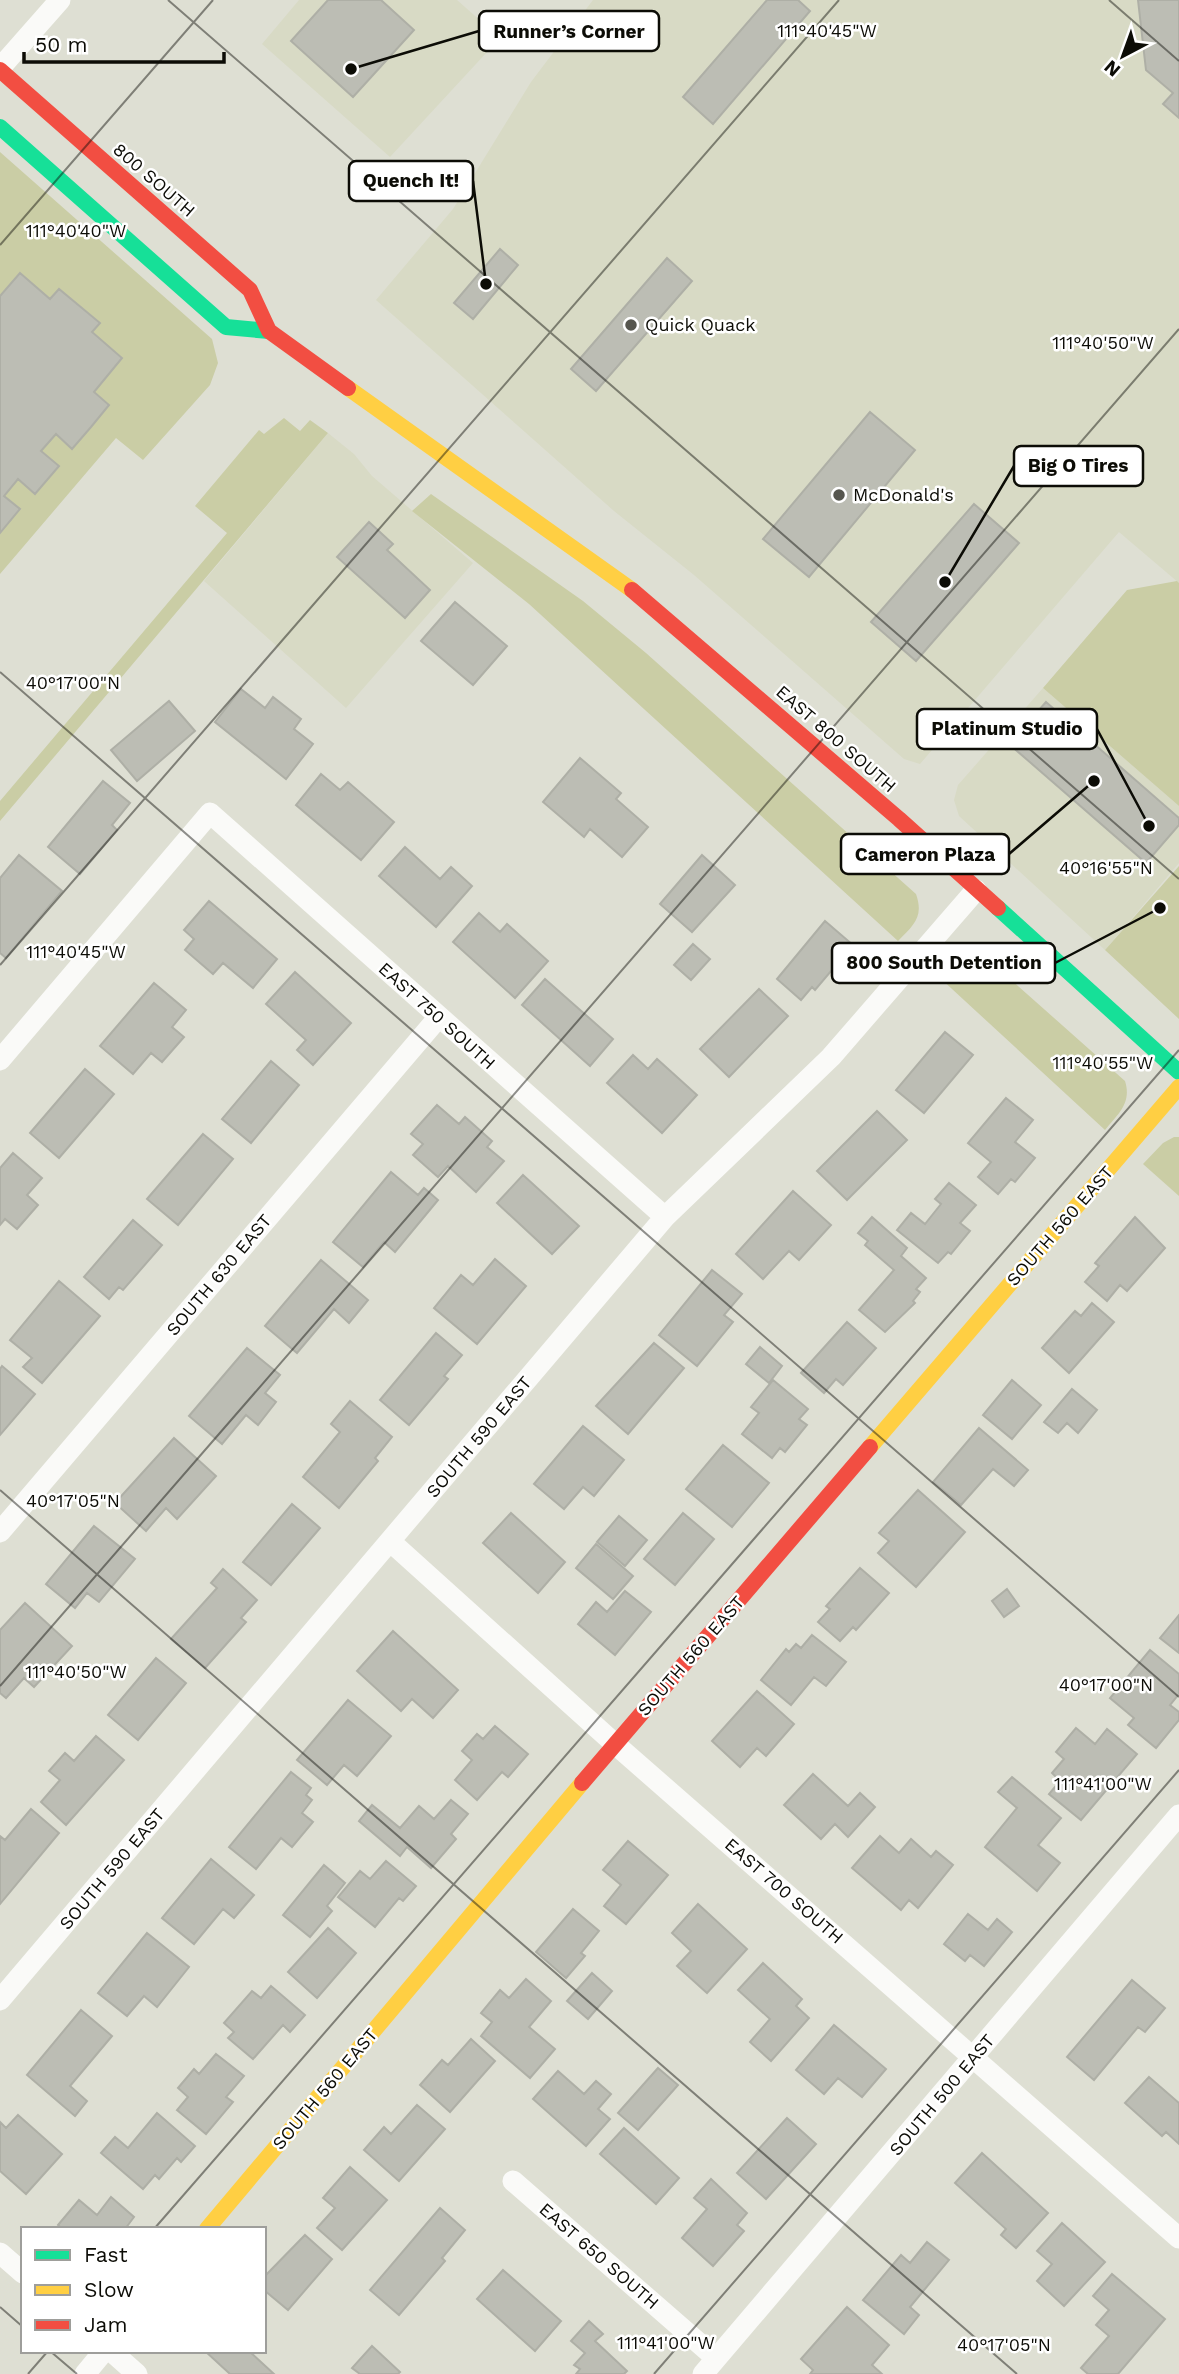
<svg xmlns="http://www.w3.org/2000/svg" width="1179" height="2374" viewBox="0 0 1179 2374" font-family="'Work Sans',sans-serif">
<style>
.built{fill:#d8dac5}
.green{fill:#cacda5}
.building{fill:#bcbdb4;stroke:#aeafa6;stroke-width:2}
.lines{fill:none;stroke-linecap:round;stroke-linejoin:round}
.street{stroke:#fafaf8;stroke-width:21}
.fast{stroke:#16e098;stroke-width:16}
.slow{stroke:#ffcf43;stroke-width:16}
.jam{stroke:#f24e42;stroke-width:16}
.ticks{fill:none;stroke:#0c0c06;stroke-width:2;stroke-opacity:0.45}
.poi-dot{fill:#56564e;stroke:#fff;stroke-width:2.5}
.labels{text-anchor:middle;stroke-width:5;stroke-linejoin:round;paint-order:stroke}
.street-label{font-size:18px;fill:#0c0c06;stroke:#fff}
.poi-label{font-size:18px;fill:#0c0c06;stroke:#fff;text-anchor:start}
.ticks-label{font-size:18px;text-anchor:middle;fill:#0c0c06;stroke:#fff;stroke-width:5;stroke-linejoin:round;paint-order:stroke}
.leader{fill:none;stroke:#0c0c06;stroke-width:2.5}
.callout-dot{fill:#0c0c06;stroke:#fff;stroke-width:2.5}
.callout{fill:#fff;stroke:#0c0c06;stroke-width:2.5}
.callout-label{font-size:19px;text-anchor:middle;font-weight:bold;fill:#0c0c06}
</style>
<rect width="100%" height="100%" fill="#dedfd3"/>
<path class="built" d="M299,0H457L500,38L390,157L262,44Z
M593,0H1179V583L1119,532L920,764L904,759L694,575L614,511L376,300L453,209L531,82Z
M328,433L354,454L372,476L473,563L346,708L204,581Z
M1043,688L1179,806V863L1105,950L959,816L954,800L958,785Z"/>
<path class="green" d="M0,152L212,339L218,363L210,385L143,460L116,438L0,574Z
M284,418L300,431L310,420L328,433L0,821V801L227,533L195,506L259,430L264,434Z
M431,494L583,601L646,653L916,894C924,917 914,925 898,941L529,604L412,511Z
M1177,581L1179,583V806L1043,688L1127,590Z
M1179,866V1019L1105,950Z
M968,952L982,954L1125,1081C1132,1103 1118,1114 1105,1130L939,977Z
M1174,1137H1179V1196L1143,1164L1163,1143Z"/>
<path class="building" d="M328,0H381L414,30L353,97L291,41Z
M767,0H798L810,11L713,124L683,97Z
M1138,0H1179V118L1163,104L1173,93L1146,70Z
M500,249L518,265L473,319L454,303Z
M667,258L692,281L596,391L571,369Z
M20,273L50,299L59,289L100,323L92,332L122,358L94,392L109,405L91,427L72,449L56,434L41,451L59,466L35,494L18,479L4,496L20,509L0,533V296Z
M870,412L915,450L809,577L763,539Z
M974,504L1019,543L916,661L871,622Z
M369,522L393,544L387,550L430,590L405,618L337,557Z
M455,602L507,646L473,685L421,641Z
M241,689L265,708L273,697L301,719L294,729L313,744L286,779L215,722Z
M169,701L195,731L137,781L111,750Z
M1046,702L1179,818V825L1146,863L1009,744Z
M580,758L621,793L616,799L648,827L622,857L590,829L584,837L543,802Z
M321,774L340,790L348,782L394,822L361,860L296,805Z
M103,781L130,803L112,825L117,830L80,874L48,847Z
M405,847L440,879L451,867L472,886L436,927L379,876Z
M19,855L62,891L6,958L0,953V878Z
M702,855L735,885L692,932L660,904Z
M209,901L277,959L253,988L223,963L213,974L185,950L194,939L184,930Z
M479,913L500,932L507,924L548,961L515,998L453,942Z
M825,921L853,945L815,990L812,987L801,1000L777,979Z
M693,944L710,959L691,980L674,965Z
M295,972L351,1023L313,1065L297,1050L306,1040L266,1004Z
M545,979L613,1039L590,1066L522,1005Z
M154,983L186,1010L172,1027L184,1037L162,1062L151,1053L133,1074L100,1046Z
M759,989L788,1016L729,1077L700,1049Z
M945,1032L973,1055L924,1113L896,1090Z
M633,1055L648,1069L657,1059L697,1095L662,1133L607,1083Z
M271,1061L299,1085L251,1143L222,1119Z
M85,1069L114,1094L59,1158L30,1133Z
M1006,1098L1033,1120L1015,1142L1035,1158L1015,1182L1011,1179L998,1194L978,1177L991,1162L968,1143Z
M437,1105L459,1124L465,1117L492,1141L487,1147L504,1161L476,1192L448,1166L438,1177L413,1155L423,1144L411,1134Z
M877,1111L907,1140L847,1200L817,1171Z
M203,1134L233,1159L178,1225L147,1199Z
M13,1153L42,1178L27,1195L38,1205L17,1229L5,1219L0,1225V1168Z
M391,1172L418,1195L424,1188L438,1200L395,1252L384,1242L363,1267L333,1242Z
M523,1175L579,1226L552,1254L497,1203Z
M949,1183L976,1205L960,1223L970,1231L951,1254L948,1252L938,1263L897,1230L911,1213L925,1224L941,1204L935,1199Z
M793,1191L831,1225L799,1260L789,1251L763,1279L736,1254Z
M872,1217L907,1248L901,1256L926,1278L916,1289L920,1292L913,1301L915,1303L885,1332L859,1310L894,1270L865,1245L868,1241L858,1233Z
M1135,1217L1165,1248L1127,1291L1120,1285L1107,1301L1085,1282L1099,1266L1095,1263Z
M133,1220L162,1245L123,1290L119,1287L109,1299L84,1277Z
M495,1259L526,1286L477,1344L434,1308L461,1275L473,1285Z
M321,1260L368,1300L349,1323L334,1309L297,1353L265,1326Z
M712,1270L742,1294L724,1315L733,1322L697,1366L659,1335Z
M59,1281L100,1316L42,1383L23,1367L32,1358L10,1340Z
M1092,1303L1114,1322L1069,1373L1042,1348L1075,1311L1081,1316Z
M847,1322L876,1348L843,1385L836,1379L824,1393L801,1373Z
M436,1333L462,1355L444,1376L448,1379L409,1425L380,1400Z
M654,1343L684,1368L628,1434L596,1406Z
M760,1347L782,1366L769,1383L746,1364Z
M247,1348L280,1375L265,1393L276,1402L258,1425L246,1415L222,1444L189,1416Z
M2,1366L35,1394L0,1435V1369Z
M773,1380L808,1409L799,1419L807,1425L785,1452L780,1448L772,1458L742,1434L759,1413L751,1407Z
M1012,1380L1041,1405L1012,1439L983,1415Z
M1072,1389L1097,1410L1078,1433L1067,1423L1058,1433L1044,1422Z
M350,1401L392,1437L375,1458L378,1461L339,1508L303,1477L340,1432L331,1424Z
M583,1426L624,1460L594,1496L583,1487L564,1509L534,1484Z
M979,1428L1028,1470L1014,1486L993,1469L961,1505L933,1482Z
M174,1438L216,1476L177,1519L166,1508L146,1531L115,1503Z
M723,1445L769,1483L732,1527L686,1489Z
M918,1490L965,1532L916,1587L878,1553L889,1541L879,1533Z
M292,1504L320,1528L271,1585L243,1562Z
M511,1513L565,1562L538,1593L483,1543Z
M683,1513L714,1539L675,1585L644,1559Z
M619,1516L647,1540L625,1566L597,1542Z
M94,1526L135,1559L99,1602L87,1593L75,1608L46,1584Z
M596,1544L633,1576L613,1599L576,1568Z
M860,1568L889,1593L856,1630L853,1627L840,1641L818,1622L830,1609L826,1606Z
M223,1569L257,1600L241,1618L246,1622L205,1668L171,1639L217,1588L211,1583Z
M1007,1589L1019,1606L1004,1617L992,1601Z
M625,1591L651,1612L615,1655L578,1624L596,1602L607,1612Z
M25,1603L72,1646L34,1687L24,1678L6,1698L0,1693V1630Z
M1179,1615V1653L1160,1638Z
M393,1631L458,1690L433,1718L412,1699L401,1711L357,1671Z
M812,1635L846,1662L826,1686L814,1677L791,1705L761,1680L786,1649L789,1652L796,1644L801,1648Z
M1150,1650L1179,1674V1694L1170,1705L1179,1712V1720L1156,1748L1128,1725L1134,1718L1110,1698Z
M156,1658L186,1683L138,1740L108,1715Z
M757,1691L794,1724L766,1756L757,1748L740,1767L712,1741Z
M348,1700L391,1736L357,1776L344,1765L327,1785L297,1760Z
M495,1726L528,1754L508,1777L502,1772L477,1800L455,1780L472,1760L462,1751L477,1734L483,1739Z
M1076,1728L1095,1744L1107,1729L1137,1754L1081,1820L1049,1794L1060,1781L1052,1773L1064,1759L1056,1752Z
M96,1736L124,1760L66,1825L41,1802L60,1780L49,1771L65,1753L74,1761Z
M291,1772L311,1788L306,1795L312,1800L302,1813L313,1822L292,1847L281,1838L256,1869L229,1847Z
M813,1774L848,1806L860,1793L875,1807L848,1837L835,1824L821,1839L784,1805Z
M1012,1777L1061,1818L1038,1845L1060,1863L1037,1891L985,1847L1017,1808L998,1792Z
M451,1800L468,1814L451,1834L456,1839L431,1868L407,1847L400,1856L359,1821L372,1805L400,1828L419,1806L434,1819Z
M31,1809L59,1833L0,1904V1836L5,1840Z
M880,1836L899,1853L911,1839L931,1857L936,1851L953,1865L918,1908L909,1900L901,1910L852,1868Z
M628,1841L668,1875L626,1924L604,1906L621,1885L603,1870Z
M211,1859L254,1895L234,1918L223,1909L194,1944L162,1918Z
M386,1861L416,1886L403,1901L399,1898L375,1927L338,1897L360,1871L370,1879Z
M324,1865L345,1883L327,1906L332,1911L310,1937L283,1915Z
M698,1904L747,1949L707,1993L677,1966L691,1951L672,1933Z
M573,1909L599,1931L581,1953L585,1956L566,1978L536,1952Z
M968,1914L988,1930L997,1919L1012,1932L984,1966L970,1955L965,1961L944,1944Z
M328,1928L356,1953L317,1998L288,1972Z
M147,1933L189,1967L157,2007L144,1996L127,2016L98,1993Z
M763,1963L802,1999L796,2006L809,2018L771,2061L750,2042L770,2019L738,1990Z
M592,1973L612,1991L588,2019L567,2001Z
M526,1979L551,2001L529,2027L555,2049L530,2078L481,2036L492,2022L481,2013L500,1990L509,1998Z
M1132,1980L1165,2008L1145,2032L1138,2027L1094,2080L1067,2057Z
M271,1986L305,2015L290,2032L283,2025L253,2059L228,2038L234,2032L224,2023L252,1991L261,1998Z
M81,2010L112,2036L70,2086L87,2101L75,2116L27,2075Z
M834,2025L886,2069L862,2097L838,2078L824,2094L796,2070Z
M471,2039L495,2061L450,2112L420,2085L442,2060L448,2065Z
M216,2054L244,2076L226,2097L233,2102L206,2134L177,2110L188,2097L178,2088L194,2069L199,2074Z
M658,2068L678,2085L638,2130L618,2113Z
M558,2071L584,2094L596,2081L611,2094L598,2109L610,2119L586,2146L533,2099Z
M1149,2077L1179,2103V2144L1166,2132L1162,2136L1125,2103Z
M417,2105L445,2129L399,2181L364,2150L384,2127L391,2134Z
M157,2113L195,2146L181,2162L177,2158L159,2179L155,2175L143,2189L101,2153L115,2137L128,2148Z
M18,2115L62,2154L26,2194L0,2171V2122L6,2128Z
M787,2118L816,2144L766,2199L737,2173Z
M624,2128L679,2178L656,2204L600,2154Z
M982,2153L1048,2213L1016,2248L1001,2235L1006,2229L955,2183Z
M350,2167L387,2200L342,2250L317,2228L335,2208L323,2198Z
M711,2179L747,2213L737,2225L744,2231L713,2266L682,2238L707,2209L694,2198Z
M111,2197L134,2217L125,2229H62L58,2225L79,2200L97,2215Z
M440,2208L465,2230L442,2258L445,2261L399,2315L370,2290Z
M1062,2223L1105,2262L1064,2306L1037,2281L1052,2264L1037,2251Z
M305,2235L332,2259L288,2310L264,2290V2277Z
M927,2242L949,2260L910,2307L919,2315L904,2334L863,2300L901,2255L910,2263Z
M503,2270L561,2321L535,2351L477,2299Z
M1112,2274L1165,2319L1118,2374H1088L1081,2368L1109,2336L1096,2325L1109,2310L1093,2296Z
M847,2307L889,2345L872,2365L882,2374H810L813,2370L801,2359Z
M589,2321L603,2334L595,2341L627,2371L624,2374H576L580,2369L574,2365L585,2353L571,2341Z
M372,2346L400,2372L398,2374H360L352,2368Z
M205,2351H249L274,2374H230Z"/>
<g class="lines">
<path class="street" d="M0,68L60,0
M0,1060L210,813L665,1217
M0,1532L438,1018
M391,1542L615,1744L1179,2238
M0,2000L665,1217L831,1057L976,890
M513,2181L716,2358
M0,2253L23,2273
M111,2351L137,2374
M85,2374L104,2351
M703,2374L1179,1815"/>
<path class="fast" d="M0,127L226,327L269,331
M998,908L1179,1072"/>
<path class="slow" d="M348,388L632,590
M870,1447L1179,1087
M207,2229L582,1783"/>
<path class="jam" d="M0,70L250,290L269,331L348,388
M632,590L899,819L998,908
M582,1783L870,1447"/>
</g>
<path class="ticks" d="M168,0L1179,879M1109,0L1179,61M0,245L213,0M0,672L1179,1697M0,965L839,0M0,1490L1017,2374M0,1686L1179,329M154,2229L1179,1050M0,2307L23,2327M50,2351L77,2374M28,2374L48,2351M654,2374L1179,1770"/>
<g class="poi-dot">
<circle cx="631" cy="325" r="7"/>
<circle cx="839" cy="495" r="7"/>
</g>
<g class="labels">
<g class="street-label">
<text transform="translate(154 180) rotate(41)" y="6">800 SOUTH</text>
<text transform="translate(836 739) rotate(41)" y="6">EAST 800 SOUTH</text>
<text transform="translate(437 1016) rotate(42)" y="6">EAST 750 SOUTH</text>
<text transform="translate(1060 1226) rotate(-49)" y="6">SOUTH 560 EAST</text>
<text transform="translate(219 1275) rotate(-50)" y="6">SOUTH 630 EAST</text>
<text transform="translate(479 1437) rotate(-50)" y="6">SOUTH 590 EAST</text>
<text transform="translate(691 1656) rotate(-49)" y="6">SOUTH 560 EAST</text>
<text transform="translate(112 1869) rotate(-50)" y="6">SOUTH 590 EAST</text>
<text transform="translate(784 1891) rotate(41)" y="6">EAST 700 SOUTH</text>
<text transform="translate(325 2089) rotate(-50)" y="6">SOUTH 560 EAST</text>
<text transform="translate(942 2095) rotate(-50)" y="6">SOUTH 500 EAST</text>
<text transform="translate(599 2256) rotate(41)" y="6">EAST 650 SOUTH</text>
</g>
<g class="poi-label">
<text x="645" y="331">Quick Quack</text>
<text x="853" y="501">McDonald's</text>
</g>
</g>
<g class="ticks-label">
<text x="827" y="37">111°40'45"W</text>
<text x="76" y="237">111°40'40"W</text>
<text x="1103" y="349">111°40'50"W</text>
<text x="73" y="689">40°17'00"N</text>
<text x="1106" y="874">40°16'55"N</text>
<text x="76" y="958">111°40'45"W</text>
<text x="1103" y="1069">111°40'55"W</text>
<text x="73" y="1507">40°17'05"N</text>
<text x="76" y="1678">111°40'50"W</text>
<text x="1106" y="1691">40°17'00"N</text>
<text x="1103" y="1790">111°41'00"W</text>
<text x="666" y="2349">111°41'00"W</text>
<text x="1004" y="2351">40°17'05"N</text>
</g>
<path class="leader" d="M351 69L479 31M486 284L473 181M945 582L1014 466M1149 826L1097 729M1094 781L1009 854M1160 908L1055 963"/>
<g class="callout-dot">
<circle cx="351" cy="69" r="7"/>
<circle cx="486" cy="284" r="7"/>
<circle cx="945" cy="582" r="7"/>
<circle cx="1149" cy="826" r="7"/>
<circle cx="1094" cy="781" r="7"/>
<circle cx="1160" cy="908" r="7"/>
</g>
<g class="callout">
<rect x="479" y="11" width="180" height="40" rx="7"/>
<rect x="349" y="161" width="124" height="40" rx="7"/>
<rect x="1014" y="446" width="129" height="40" rx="7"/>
<rect x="917" y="709" width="180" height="40" rx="7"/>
<rect x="841" y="834" width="168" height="40" rx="7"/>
<rect x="832" y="943" width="223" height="40" rx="7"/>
</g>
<g class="callout-label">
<text x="569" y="38">Runner’s Corner</text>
<text x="411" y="187">Quench It!</text>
<text x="1078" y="472">Big O Tires</text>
<text x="1007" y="735">Platinum Studio</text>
<text x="925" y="861">Cameron Plaza</text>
<text x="944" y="969">800 South Detention</text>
</g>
<rect x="21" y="2227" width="245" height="126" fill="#ffffff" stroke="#9e9e9b" stroke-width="2"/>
<rect x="35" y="2250" width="35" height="10" fill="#16e098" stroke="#9e9e9b" stroke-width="2"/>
<text x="84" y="2262" font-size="21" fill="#0c0c06">Fast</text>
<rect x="35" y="2285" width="35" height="10" fill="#ffcf43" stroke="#9e9e9b" stroke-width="2"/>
<text x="84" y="2297" font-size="21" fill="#0c0c06">Slow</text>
<rect x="35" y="2320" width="35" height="10" fill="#f24e42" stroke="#9e9e9b" stroke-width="2"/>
<text x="84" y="2332" font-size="21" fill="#0c0c06">Jam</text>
<g transform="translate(1123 56) rotate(221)" stroke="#ffffff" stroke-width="5" paint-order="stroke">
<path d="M0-5L12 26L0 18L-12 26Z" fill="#0c0c06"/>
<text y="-10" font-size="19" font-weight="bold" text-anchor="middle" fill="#0c0c06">N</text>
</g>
<path d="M24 52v10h200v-10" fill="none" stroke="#0c0c06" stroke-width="3.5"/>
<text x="35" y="52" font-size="21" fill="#0c0c06" stroke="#ffffff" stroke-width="5" paint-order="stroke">50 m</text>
</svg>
